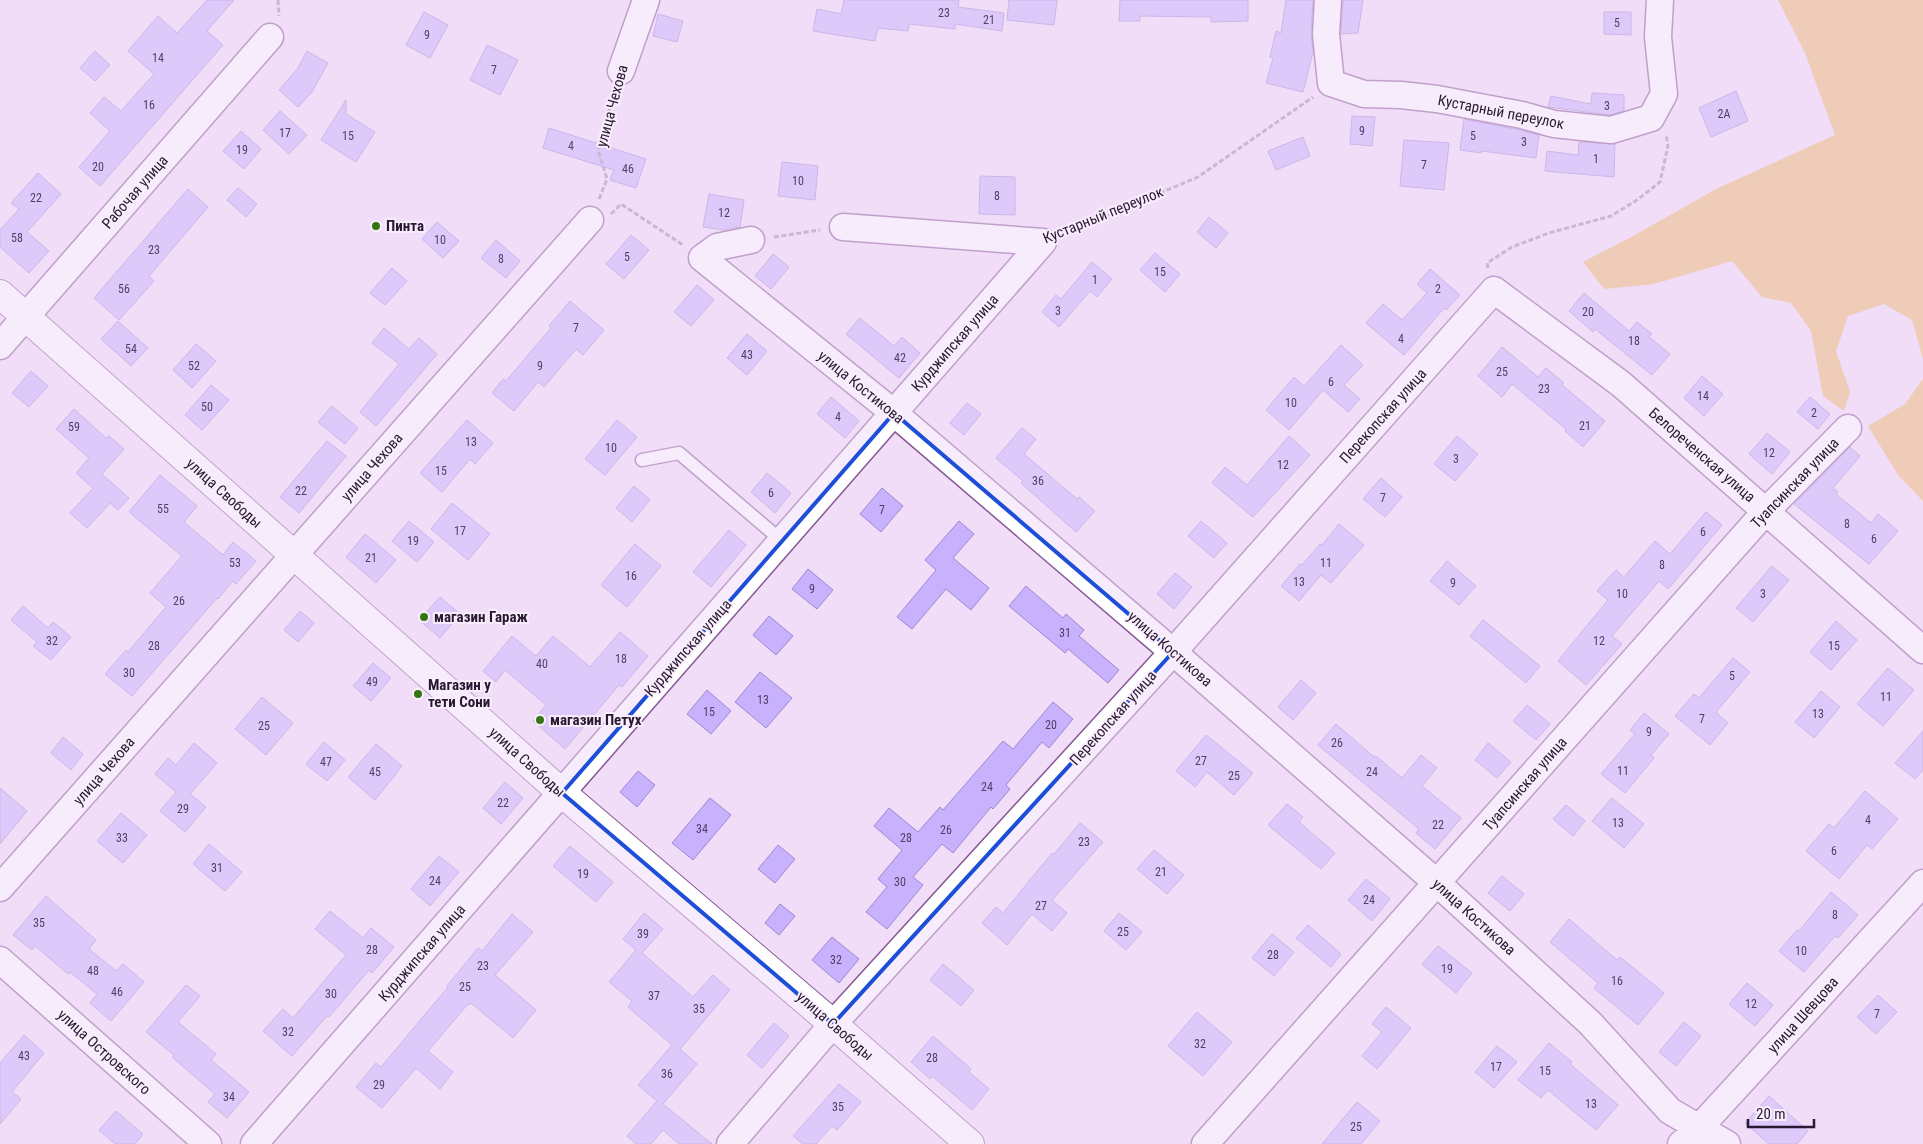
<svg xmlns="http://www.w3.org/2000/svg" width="1923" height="1144" viewBox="0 0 1923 1144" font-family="'Roboto Condensed',sans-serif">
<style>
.green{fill:#ebb869}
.building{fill:#c8b2fe;stroke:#9e88d1}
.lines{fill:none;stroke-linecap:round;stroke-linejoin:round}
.lane-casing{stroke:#855794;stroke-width:15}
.street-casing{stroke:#855794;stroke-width:29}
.secondary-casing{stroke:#855794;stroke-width:30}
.path{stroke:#9e8aa5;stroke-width:3;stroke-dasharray:5 2.5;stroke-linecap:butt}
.lane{stroke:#fff;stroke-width:12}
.street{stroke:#fff;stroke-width:26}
.secondary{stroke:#fff;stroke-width:28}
.marked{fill:none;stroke:#1d4ed8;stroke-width:4;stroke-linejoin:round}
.poi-dot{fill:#357511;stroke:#f8eefc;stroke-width:2}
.labels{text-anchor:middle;stroke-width:4;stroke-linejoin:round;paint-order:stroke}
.number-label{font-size:12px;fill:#523e64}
.street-label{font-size:15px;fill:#2a1731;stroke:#f8eefc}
.poi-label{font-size:15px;font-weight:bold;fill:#2a1731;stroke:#f8eefc;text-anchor:start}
</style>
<rect width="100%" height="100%" fill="#f1ddf8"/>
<path class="green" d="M1778,0H1923V359L1912,320L1884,304L1848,316L1836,351L1850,392L1844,411L1823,396L1811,331L1791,303L1762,297L1732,261L1654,284L1604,289L1583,262L1633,236L1718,188L1835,135L1805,53Z
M1923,379V501L1898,475L1868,426L1905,404Z"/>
<path class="building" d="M207,0H234L207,31L223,45L100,186L79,167L110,131L90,113L104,97L121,111L154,74L128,51L158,16L177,33Z
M844,0H959L958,7L1004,13L1002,31L955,24V29L909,24L908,31L878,28L875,41L813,31L817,9L841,14Z
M1009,0H1057L1054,25L1007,20Z
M1120,0H1248V21L1211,22V17L1140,16V21H1119Z
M1286,0H1313L1311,33L1313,52L1303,92L1266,83L1273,58L1270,57L1276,31L1281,33Z
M1343,0H1363L1358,33L1341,34Z
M424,12L448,25L430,58L406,45Z
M1604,12H1631V35L1604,34Z
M658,14L683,21L677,42L653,36Z
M487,45L518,60L500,95L470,80Z
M95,51L110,65L95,81L80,68Z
M307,51L328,63L312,92L298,107L279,90L298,68Z
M1736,91L1748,121L1711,137L1699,108Z
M1592,93L1624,95V111L1610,115L1548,107L1551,96L1591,104Z
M346,100V114L375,132L356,162L321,140Z
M280,111L307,135L289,154L263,130Z
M1352,116L1375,117L1372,146L1350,144Z
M1464,119L1519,130L1539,135L1536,158L1482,151L1481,153L1460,150Z
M549,128L646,159L636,188L610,180L614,170L543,148Z
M241,131L261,149L244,169L223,151Z
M1303,137L1310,156L1276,170L1268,151Z
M1404,140L1449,143L1444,190L1400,186Z
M1579,142L1615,144L1614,177L1545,171L1547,151L1578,155Z
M782,162L818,166L815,200L778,196Z
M38,173L61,194L27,232L49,251L29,273L0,247V230L19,209L11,203Z
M980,176L1015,177V215L979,214Z
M238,188L257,204L246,217L227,200Z
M188,189L208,207L149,276L154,281L119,320L94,298Z
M709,194L744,200L740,227L723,230L703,227Z
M1209,217L1228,233L1216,248L1197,232Z
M437,222L459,241L443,258L422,239Z
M631,235L649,250L624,279L606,264Z
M496,240L520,261L506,278L481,258Z
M1155,253L1180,274L1165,292L1140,270Z
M773,254L789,267L771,289L755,276Z
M1092,262L1112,279L1097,297L1090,291L1059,327L1042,312L1056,295L1061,299Z
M392,268L407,281L385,305L370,293Z
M1430,269L1460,295L1446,310L1444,308L1404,355L1366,323L1383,304L1402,320L1427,293L1417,284Z
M697,285L714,300L691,326L674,312Z
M1584,293L1629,331L1637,322L1652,334L1649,337L1670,354L1652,375L1595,329L1593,332L1569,311Z
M570,301L604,330L583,355L576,349L544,387L538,382L514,411L492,393L503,379L506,381L551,328L549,326Z
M860,318L894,346L902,337L920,353L899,378L846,334Z
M118,321L148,348L131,366L101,339Z
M384,328L409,349L419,338L437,354L376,426L360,412L399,364L372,343Z
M747,334L767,351L747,375L727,358Z
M196,344L216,361L192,388L173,370Z
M1341,345L1363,365L1344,385L1360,399L1348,412L1323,390L1289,430L1266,410L1294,377L1304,386Z
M1502,347L1538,377L1546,368L1564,383L1562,385L1605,421L1583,447L1565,431L1566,429L1512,384L1502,397L1478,376Z
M31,371L48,386L29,407L12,393Z
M1702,376L1723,394L1704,416L1684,398Z
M211,385L229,400L202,430L185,415Z
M831,397L859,421L845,438L817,414Z
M1810,397L1830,414L1818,429L1797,412Z
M967,403L981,414L964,435L950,423Z
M332,406L358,428L345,444L318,422Z
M74,409L106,438L109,436L124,449L102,474L129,498L118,510L110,503L87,528L70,513L93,488L76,473L89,458L56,429Z
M467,420L493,443L475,464L470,459L442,492L420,473Z
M617,420L637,437L605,475L585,459Z
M1022,428L1036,439L1024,454L1077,499L1079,497L1095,511L1076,532L1021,483L1023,481L996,458Z
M1767,433L1790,452L1772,474L1749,454Z
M1289,436L1310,455L1253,517L1212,483L1225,467L1247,485Z
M1457,436L1478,454L1455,481L1434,464Z
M327,441L346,456L299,513L280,497Z
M1850,447L1860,456L1833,488L1838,492L1836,494L1871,523L1878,514L1898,531L1869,564L1794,504Z
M767,473L791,493L775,513L751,492Z
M160,475L197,506L184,522L223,555L233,542L256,561L236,584L233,581L218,599L217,598L132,696L105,674L126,650L128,652L166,607L150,593L182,556L129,512Z
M1381,478L1402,497L1385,517L1363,499Z
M634,486L650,500L632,522L616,508Z
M882,488L903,506L881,532L860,514Z
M452,503L490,534L468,560L431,529Z
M1706,512L1722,525L1668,589L1659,581L1612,636L1622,644L1586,685L1558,661L1608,600L1597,591L1616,570L1624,577L1655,541L1670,554Z
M409,521L434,542L417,562L392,541Z
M959,521L974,534L953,558L989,588L971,610L946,589L912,629L897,617L936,570L925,560Z
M1201,521L1227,543L1214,558L1188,536Z
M1339,524L1364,545L1331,583L1321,575L1299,601L1281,586L1300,564L1302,565L1320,544L1322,545Z
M729,530L746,545L711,587L693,572Z
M365,534L396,560L376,583L346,557Z
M635,544L661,566L627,607L601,585Z
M1447,561L1476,586L1459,605L1430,581Z
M1772,566L1789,580L1753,622L1736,608Z
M808,569L833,590L817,609L792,589Z
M1175,573L1192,587L1174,609L1157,594Z
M1026,586L1063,618L1066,614L1084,630L1079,636L1119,670L1108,683L1068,649L1065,653L1009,606Z
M440,597L460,614L440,638L419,620Z
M23,606L48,628L53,622L71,637L51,660L33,646L37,642L11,620Z
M300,611L314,623L298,642L284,630Z
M769,616L793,636L776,655L753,635Z
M1483,620L1540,666L1526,683L1470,636Z
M1836,621L1857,640L1831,670L1810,652Z
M620,632L648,656L622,687L619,685L565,749L533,721L546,705L505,670L496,682L483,671L512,636L536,656L553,636L590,667Z
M1733,658L1750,672L1716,712L1728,723L1710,745L1675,716L1694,694L1699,698Z
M373,663L391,678L371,701L353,686Z
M1888,668L1914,690L1883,726L1857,704Z
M760,672L792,698L766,728L735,702Z
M1301,680L1316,693L1293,720L1278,707Z
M707,690L731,711L711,734L687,714Z
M1821,691L1840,707L1814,738L1795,722Z
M262,697L293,723L266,755L235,729Z
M1053,702L1073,719L1049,748L1042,742L1006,785L1010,789L993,809L991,807L953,853L942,844L913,877L923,885L887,929L866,912L887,887L878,879L902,850L874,826L889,808L918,832L940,807L943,810L1003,741L1013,749Z
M1527,705L1550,724L1536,740L1513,721Z
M1644,713L1669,734L1651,755L1654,758L1625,793L1601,774L1635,734L1630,730Z
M1336,724L1374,757L1376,756L1402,778L1421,755L1437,768L1422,786L1461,818L1435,849L1416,833L1419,829L1318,745Z
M1923,731V770L1915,779L1895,763Z
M1206,735L1253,773L1234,795L1207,772L1195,787L1176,771Z
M63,737L83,754L71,770L51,753Z
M324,742L345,760L327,781L306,764Z
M194,743L217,763L190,794L206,807L185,832L160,811L176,792L155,774L168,758L176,765Z
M1488,743L1511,762L1497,778L1475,760Z
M376,744L402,766L375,800L348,777Z
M638,771L655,785L637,807L620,792Z
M505,782L523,798L501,824L483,808Z
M0,788L27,811L0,844Z
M1865,791L1898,819L1872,849L1867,845L1839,879L1806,851L1829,824L1834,828Z
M710,798L731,815L693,860L672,843Z
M1612,798L1644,824L1624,848L1592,821Z
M1287,804L1303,817L1299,822L1335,853L1321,869L1268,825Z
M1566,805L1585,821L1573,836L1553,819Z
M121,813L147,835L123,863L97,841Z
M1080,823L1103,842L1052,900L1067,913L1052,931L1032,914L1007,945L982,923L996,907L1003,913L1052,853L1054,854Z
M209,844L242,872L225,891L193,864Z
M778,845L795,859L775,883L758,869Z
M570,846L613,882L596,902L553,866Z
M1154,850L1184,875L1167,894L1137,869Z
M439,856L459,872L430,906L411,889Z
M1502,876L1524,894L1510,911L1488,893Z
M1366,879L1390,899L1372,921L1348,900Z
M1831,892L1858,915L1838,938L1835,936L1804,972L1779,951L1797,930L1799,931Z
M46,896L96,940L89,949L116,971L123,964L144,982L111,1021L90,1003L97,994L70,972L68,974L35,946L32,950L13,935Z
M780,904L795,916L779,935L765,923Z
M330,911L363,938L371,928L394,947L372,973L369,970L329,1017L327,1016L292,1056L263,1031L283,1009L293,1018L346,955L315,929Z
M644,913L663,929L642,953L693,997L713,975L730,990L680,1049L697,1064L663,1104L712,1144H679L663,1130L651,1144H636L627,1136L657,1101L638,1085L672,1045L628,1007L632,1001L609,982L636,950L623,939Z
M1119,913L1142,932L1126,950L1104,931Z
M512,914L533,932L495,975L536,1010L513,1038L471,1003L469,1005L468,1004L428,1051L453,1072L440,1089L416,1068L382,1108L356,1087L376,1063L381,1067L448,987L447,986L478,948L482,951Z
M1569,919L1617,960L1620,957L1664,993L1638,1025L1594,988L1598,983L1550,942Z
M1308,925L1341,954L1331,967L1296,938Z
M1272,934L1294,952L1274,976L1252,958Z
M832,937L859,959L839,983L812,960Z
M1438,946L1472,973L1456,993L1422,964Z
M943,964L974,990L961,1006L930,980Z
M1747,983L1773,1005L1755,1026L1729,1004Z
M186,985L200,996L178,1022L216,1054L211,1060L249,1092L227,1118L208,1102L215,1094L172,1057L174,1055L146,1032Z
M1878,995L1897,1012L1876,1034L1857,1017Z
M1386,1007L1411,1028L1377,1069L1362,1056L1382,1032L1372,1024Z
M1197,1012L1232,1042L1203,1076L1168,1046Z
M1684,1022L1701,1036L1676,1066L1659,1052Z
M774,1023L789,1036L762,1068L747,1055Z
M24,1035L44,1053L12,1092L21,1099L0,1124V1063Z
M933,1036L971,1069L969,1072L989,1089L972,1110L932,1076L930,1079L911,1062Z
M1549,1043L1572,1062L1570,1064L1618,1105L1596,1130L1548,1090L1541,1098L1518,1080Z
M1497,1046L1517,1062L1494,1088L1475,1072Z
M839,1084L861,1102L837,1130L832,1126L816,1144H803L793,1136Z
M1769,1096L1808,1131L1797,1144H1769L1745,1123Z
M1357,1102L1380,1121L1361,1144H1322Z
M116,1111L143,1134L135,1144H115L99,1130Z"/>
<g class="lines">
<g class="lane-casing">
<path id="lane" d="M642,460L679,453L782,541"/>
</g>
<g class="street-casing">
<path id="street" d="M1328,0L1326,34L1331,83L1364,94L1401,95L1437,99L1522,115L1554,124L1611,130L1651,118L1664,94L1658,37L1660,0
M621,71L646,0
M843,227L1043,242
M751,240L717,247L702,258L894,413L1173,652L1437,883L1590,1023L1670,1111L1727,1144
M0,346L270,37
M0,888L590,220
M0,960L208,1144
M254,1144L1043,242
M730,1144L833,1024L1173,652L1494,290L1621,384L1923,650
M1205,1144L1766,511L1848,428
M1681,1144L1699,1128L1923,883"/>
</g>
<g class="secondary-casing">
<path id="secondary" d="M0,294L562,793L833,1024L970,1144"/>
</g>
<path class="path" d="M278,0L279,16
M599,199L607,179L598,150L614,93
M611,214L621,204L683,245
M1063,234L1198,177L1313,97
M774,237L820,230
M1488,268L1487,263L1512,247L1549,233L1611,216L1637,200L1660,182L1668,146L1666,135"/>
<use href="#lane" class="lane"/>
<use href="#street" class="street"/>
<use href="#secondary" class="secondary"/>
</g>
<path d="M0 0H1923V1144H0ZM894,413L1173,652L833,1024L562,793Z" fill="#f1ddf8" fill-opacity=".55" fill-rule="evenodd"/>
<path class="marked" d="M894,413L1173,652L833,1024L562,793Z"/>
<g class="poi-dot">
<circle cx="376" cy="226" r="5"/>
<circle cx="424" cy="617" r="5"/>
<circle cx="418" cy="694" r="5"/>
<circle cx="540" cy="720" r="5"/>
</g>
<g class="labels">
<g class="number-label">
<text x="944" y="17">23</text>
<text x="989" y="24">21</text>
<text x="1617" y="27">5</text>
<text x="427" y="39">9</text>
<text x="158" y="62">14</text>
<text x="494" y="74">7</text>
<text x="149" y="109">16</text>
<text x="1607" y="110">3</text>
<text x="1724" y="118">2А</text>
<text x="1362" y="135">9</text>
<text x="285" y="137">17</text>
<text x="348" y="140">15</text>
<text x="1473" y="140">5</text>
<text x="1524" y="146">3</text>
<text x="571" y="150">4</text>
<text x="242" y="154">19</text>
<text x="1596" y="163">1</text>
<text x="1424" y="169">7</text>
<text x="98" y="171">20</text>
<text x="628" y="173">46</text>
<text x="798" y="185">10</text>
<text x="997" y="200">8</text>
<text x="36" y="202">22</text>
<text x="724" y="217">12</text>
<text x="17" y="242">58</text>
<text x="440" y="244">10</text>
<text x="154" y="254">23</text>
<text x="627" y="261">5</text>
<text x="501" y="263">8</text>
<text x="1160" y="276">15</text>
<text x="1095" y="284">1</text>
<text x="124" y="293">56</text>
<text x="1438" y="293">2</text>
<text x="1058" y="315">3</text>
<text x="1588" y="316">20</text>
<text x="576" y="332">7</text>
<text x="1401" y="343">4</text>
<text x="1634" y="345">18</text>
<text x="131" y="353">54</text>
<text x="747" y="359">43</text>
<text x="900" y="362">42</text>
<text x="194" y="370">52</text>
<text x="540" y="370">9</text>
<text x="1502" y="376">25</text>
<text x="1331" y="386">6</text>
<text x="1544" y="393">23</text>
<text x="1703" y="400">14</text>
<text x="1291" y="407">10</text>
<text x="207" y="411">50</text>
<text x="1814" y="417">2</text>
<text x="838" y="421">4</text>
<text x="1585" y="430">21</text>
<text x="74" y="431">59</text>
<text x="471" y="446">13</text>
<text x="611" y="452">10</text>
<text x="1769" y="457">12</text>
<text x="1456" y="463">3</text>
<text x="1283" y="469">12</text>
<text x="441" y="475">15</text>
<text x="1038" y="485">36</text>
<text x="301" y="495">22</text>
<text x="771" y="497">6</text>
<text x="1383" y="502">7</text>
<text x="163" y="513">55</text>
<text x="882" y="514">7</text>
<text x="1847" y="528">8</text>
<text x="460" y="535">17</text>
<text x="1703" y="536">6</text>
<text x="1874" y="543">6</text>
<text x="413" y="545">19</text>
<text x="371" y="562">21</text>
<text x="235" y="567">53</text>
<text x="1326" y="567">11</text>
<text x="1662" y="569">8</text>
<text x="631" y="580">16</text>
<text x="1299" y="586">13</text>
<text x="1453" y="587">9</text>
<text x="812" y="593">9</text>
<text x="1622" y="598">10</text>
<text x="1763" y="598">3</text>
<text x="179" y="605">26</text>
<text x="1065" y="637">31</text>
<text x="52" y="645">32</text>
<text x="1599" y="645">12</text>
<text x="154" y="650">28</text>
<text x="1834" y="650">15</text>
<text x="621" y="663">18</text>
<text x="542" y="668">40</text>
<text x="129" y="677">30</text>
<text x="1732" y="680">5</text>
<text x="372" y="686">49</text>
<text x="1886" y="701">11</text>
<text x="763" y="704">13</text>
<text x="709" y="716">15</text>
<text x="1818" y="718">13</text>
<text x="1702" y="723">7</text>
<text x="1051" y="729">20</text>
<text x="264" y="730">25</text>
<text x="1649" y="736">9</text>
<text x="1337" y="747">26</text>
<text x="1201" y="765">27</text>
<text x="326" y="766">47</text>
<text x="1623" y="775">11</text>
<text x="375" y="776">45</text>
<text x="1372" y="776">24</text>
<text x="1234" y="780">25</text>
<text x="987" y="791">24</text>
<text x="503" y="807">22</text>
<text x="183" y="813">29</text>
<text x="1868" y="824">4</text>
<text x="1618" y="827">13</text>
<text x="1438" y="829">22</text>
<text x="702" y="833">34</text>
<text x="946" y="834">26</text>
<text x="122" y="842">33</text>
<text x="906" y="842">28</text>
<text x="1084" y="846">23</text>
<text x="1834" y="855">6</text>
<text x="217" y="872">31</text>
<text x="1161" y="876">21</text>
<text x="583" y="878">19</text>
<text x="435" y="885">24</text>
<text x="900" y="886">30</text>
<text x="1369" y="904">24</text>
<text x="1041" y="910">27</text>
<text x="1835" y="919">8</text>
<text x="39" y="927">35</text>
<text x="1123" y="936">25</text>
<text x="643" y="938">39</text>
<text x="372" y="954">28</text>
<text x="1801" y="955">10</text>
<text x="1273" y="959">28</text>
<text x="836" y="964">32</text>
<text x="483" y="970">23</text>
<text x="1447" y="973">19</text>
<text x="93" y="975">48</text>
<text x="1617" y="985">16</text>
<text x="465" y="991">25</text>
<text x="117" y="996">46</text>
<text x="331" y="998">30</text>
<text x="654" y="1000">37</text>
<text x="1751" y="1008">12</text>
<text x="699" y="1013">35</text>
<text x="1877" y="1018">7</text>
<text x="288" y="1036">32</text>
<text x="1200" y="1048">32</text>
<text x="24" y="1060">43</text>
<text x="932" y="1062">28</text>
<text x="1496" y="1071">17</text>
<text x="1545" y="1075">15</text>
<text x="667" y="1078">36</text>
<text x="379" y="1089">29</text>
<text x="229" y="1101">34</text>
<text x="1591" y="1108">13</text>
<text x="838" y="1111">35</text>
<text x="1356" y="1131">25</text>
</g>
<g class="street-label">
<text transform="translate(612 106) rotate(-75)" y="5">улица Чехова</text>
<text transform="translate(1501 112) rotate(11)" y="5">Кустарный переулок</text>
<text transform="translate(135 192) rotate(-49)" y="5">Рабочая улица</text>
<text transform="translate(1103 215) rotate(-22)" y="5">Кустарный переулок</text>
<text transform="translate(955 343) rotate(-49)" y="5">Курджипская улица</text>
<text transform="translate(861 387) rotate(39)" y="5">улица Костикова</text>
<text transform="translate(1383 416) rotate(-48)" y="5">Перекопская улица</text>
<text transform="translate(1702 455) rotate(41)" y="5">Белореченская улица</text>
<text transform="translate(372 467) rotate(-49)" y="5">улица Чехова</text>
<text transform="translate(1795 483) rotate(-46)" y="5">Туапсинская улица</text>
<text transform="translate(224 493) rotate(42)" y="5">улица Свободы</text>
<text transform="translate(688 648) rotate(-49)" y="5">Курджипская улица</text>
<text transform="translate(1170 649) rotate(41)" y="5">улица Костикова</text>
<text transform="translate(1113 718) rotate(-48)" y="5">Перекопская улица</text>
<text transform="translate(527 762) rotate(42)" y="5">улица Свободы</text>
<text transform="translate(104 771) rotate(-49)" y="5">улица Чехова</text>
<text transform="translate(1525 784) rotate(-49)" y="5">Туапсинская улица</text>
<text transform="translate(1474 917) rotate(42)" y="5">улица Костикова</text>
<text transform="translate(422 953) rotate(-49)" y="5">Курджипская улица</text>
<text transform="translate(1803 1015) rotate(-48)" y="5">улица Шевцова</text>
<text transform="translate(835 1026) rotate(41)" y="5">улица Свободы</text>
<text transform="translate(104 1052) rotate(42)" y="5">улица Островского</text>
</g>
<g class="poi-label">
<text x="386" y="231">Пинта</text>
<text x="434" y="622">магазин Гараж</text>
<text x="428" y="690">Магазин у<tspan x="428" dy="17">тети Сони</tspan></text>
<text x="550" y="725">магазин Петух</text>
</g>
</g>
<path d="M1748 1119v8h66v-8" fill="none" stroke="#2a1731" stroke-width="2.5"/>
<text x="1756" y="1119" font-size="15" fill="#2a1731" stroke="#f8eefc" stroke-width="4" paint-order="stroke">20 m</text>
</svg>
